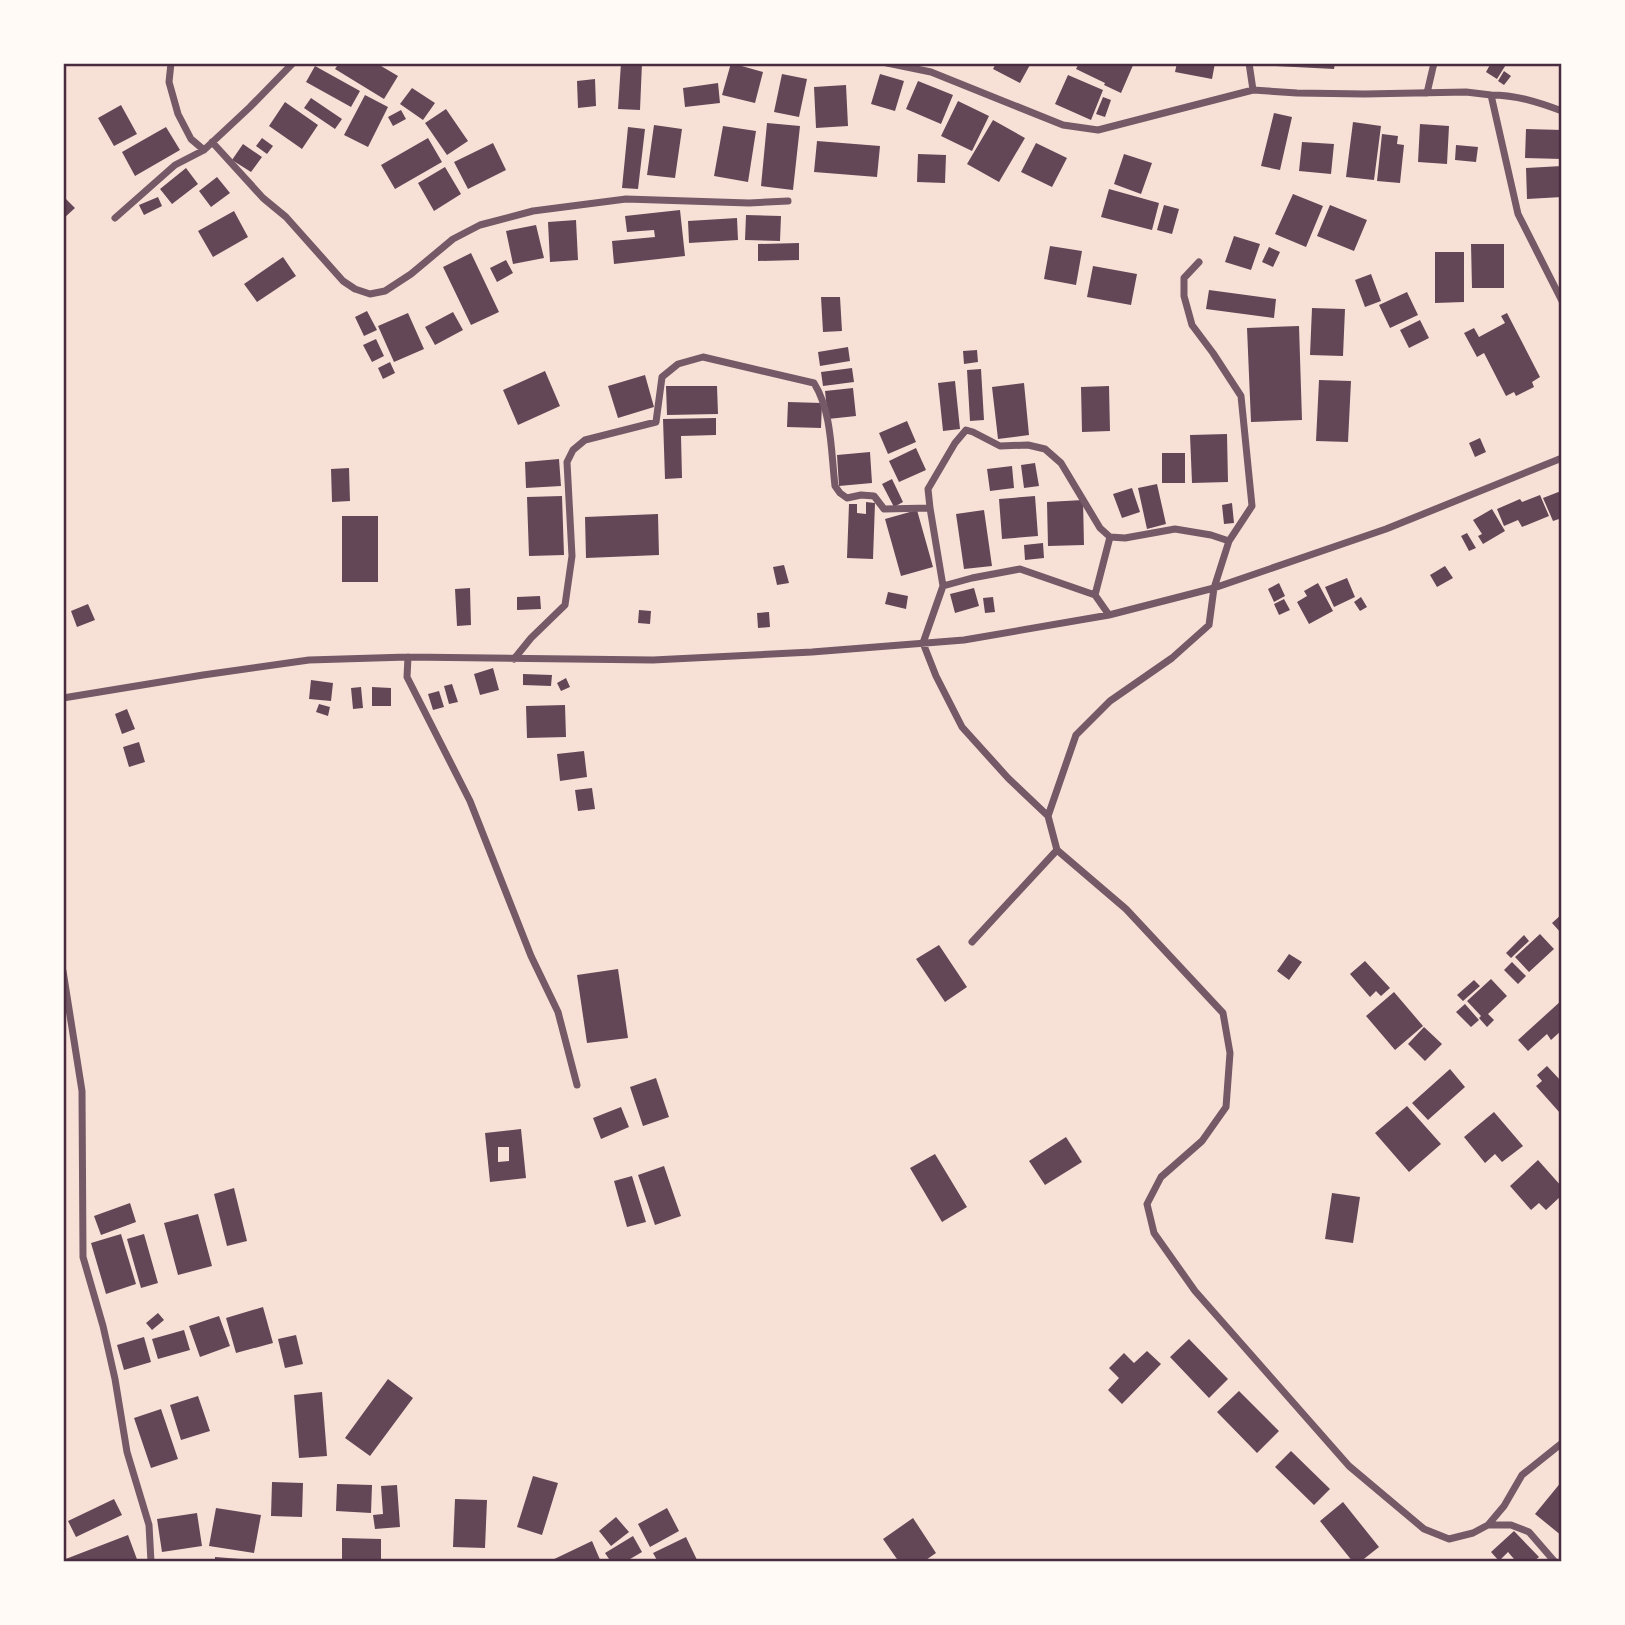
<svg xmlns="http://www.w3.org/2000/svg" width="1625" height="1625" viewBox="0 0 1625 1625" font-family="Helvetica,sans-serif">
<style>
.building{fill:#644757;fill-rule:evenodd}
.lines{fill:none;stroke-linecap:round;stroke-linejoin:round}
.minor{stroke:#755966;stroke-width:7}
.neatline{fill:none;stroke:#4a2c40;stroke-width:2.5}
</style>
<rect width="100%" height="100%" fill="#f7e1d7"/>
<path class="building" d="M339,63H376L398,76L384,99L335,69Z
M621,63H642L640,110L618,109Z
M731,63L763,72L755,103L722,95Z
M996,63H1031L1020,83L993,69Z
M1079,63H1134L1121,93L1104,85L1105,83L1076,69Z
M1177,63H1215L1212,79L1175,72Z
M1275,63H1335L1334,69L1275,66Z
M1491,63H1507L1497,79L1486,72Z
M315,66L360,91L351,107L306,82Z
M1504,71L1511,76L1504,85L1498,81Z
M782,74L807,79L799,117L774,112Z
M880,74L904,81L895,111L871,104Z
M1068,75L1103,90L1091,120L1055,104Z
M595,79L596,106L578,108L577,81Z
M918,81L953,95L941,124L906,109Z
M718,83L720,103L685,107L683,88Z
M846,85L848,126L816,128L814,87Z
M412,88L435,103L423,120L400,104Z
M365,95L388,107L368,147L344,135Z
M1103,97L1111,100L1105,117L1096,114Z
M311,98L342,119L335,129L304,108Z
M958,101L989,116L972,151L941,136Z
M285,102L318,125L302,149L269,126Z
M121,105L137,134L114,146L98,118Z
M446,109L468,141L447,155L425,123Z
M401,110L406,119L393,126L388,117Z
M1274,113L1292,117L1280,170L1261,166Z
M993,120L1025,138L999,182L967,164Z
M1353,122L1381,126L1374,180L1346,177Z
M767,123L800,126L793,190L761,186Z
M1420,124L1449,126L1447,164L1418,162Z
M654,125L682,129L675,178L647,175Z
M723,126L756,131L748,182L714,176Z
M166,127L180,150L135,176L122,152Z
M628,127L645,129L638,189L622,188Z
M1526,129L1562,130V159L1525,158Z
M1382,134L1398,136L1397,144L1404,145L1400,183L1377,181Z
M262,138L273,146L267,154L256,146Z
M428,138L442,162L395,189L381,165Z
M817,141L880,146L877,177L814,172Z
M1302,142L1334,144L1331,174L1299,171Z
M493,143L506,170L468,189L454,162Z
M1036,143L1067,158L1052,187L1021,172Z
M243,144L262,157L251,172L232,160Z
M1456,145L1478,147L1476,162L1455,160Z
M918,154L946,155L945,183L917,182Z
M1124,154L1152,163L1141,194L1114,184Z
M1562,166V197L1527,199L1526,168Z
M445,167L461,194L434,211L418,183Z
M186,168L198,184L172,204L160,189Z
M217,177L230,193L211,207L199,191Z
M1109,189L1159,203L1152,230L1101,217Z
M1293,194L1323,206L1306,247L1275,234Z
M63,196L75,208L63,219Z
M158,197L162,206L144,215L139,205Z
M1164,205L1179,209L1172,234L1157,230Z
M1330,205L1367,220L1354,251L1317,236Z
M680,210L685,256L614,264L612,241L655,237L654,230L627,232L625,216Z
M234,211L248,237L213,257L198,231Z
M746,215L781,216L780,241L745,240Z
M737,218L738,240L689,243L688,221Z
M576,220L578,260L550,262L548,222Z
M536,225L544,258L513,264L506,231Z
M1234,236L1260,244L1251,270L1225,262Z
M799,243V260L758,261V244Z
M1471,244H1504V288H1472Z
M1050,246L1082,251L1076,285L1044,279Z
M1269,247L1280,252L1273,267L1262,262Z
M1435,252H1464V302L1435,303Z
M471,253L499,312L471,325L443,267Z
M283,257L296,276L257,302L244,284Z
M506,260L513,273L497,282L490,268Z
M1093,266L1137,274L1131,305L1087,297Z
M1371,274L1381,301L1365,307L1355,280Z
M1209,290L1276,299L1274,318L1206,309Z
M1407,292L1418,315L1390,328L1379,305Z
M821,297H840L842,331L823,332Z
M1312,308L1345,309L1343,356L1310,355Z
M367,311L377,330L364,336L355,317Z
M453,312L463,330L435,345L425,327Z
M408,313L424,349L394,362L378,326Z
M1507,313L1540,377L1532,382L1534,387L1516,396L1514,392L1506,396L1484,353L1477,357L1464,333L1474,328L1479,337L1505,323L1501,316Z
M1420,320L1429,338L1409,348L1400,330Z
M1299,326L1302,420L1251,422L1247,328Z
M376,339L384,356L372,362L363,345Z
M848,347L850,361L820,366L818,352Z
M977,350L978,362L964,364L963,351Z
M390,362L395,373L383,379L378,368Z
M852,368L854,382L823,386L821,372Z
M981,369L984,420L970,421L967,370Z
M545,371L560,406L518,425L503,390Z
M645,375L654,407L618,418L608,386Z
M1319,380L1351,381L1348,442L1316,441Z
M955,381L960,429L943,431L938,383Z
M1024,383L1029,435L998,439L992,387Z
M666,386H717L718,414L667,415Z
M1109,386L1110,431L1082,432L1081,387Z
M853,388L856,416L828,419L825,391Z
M788,402L822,403L821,428L787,427Z
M716,418V435L681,436L682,478L665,479L663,419Z
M907,421L916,442L888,454L879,433Z
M1227,434L1228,482L1192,483L1190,435Z
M1480,438L1486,452L1475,457L1469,443Z
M916,448L926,470L899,482L889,461Z
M870,452L872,483L839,486L837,455Z
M1162,453H1185V483H1162Z
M559,459L561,486L526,488L525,462Z
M1035,463L1039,486L1024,488L1021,465Z
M1012,466L1014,488L990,491L987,469Z
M349,468L350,501L332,502L331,469Z
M892,479L903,502L894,507L882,484Z
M1157,484L1166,524L1147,529L1138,488Z
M1132,488L1140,512L1122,518L1113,494Z
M1561,491L1562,518L1553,521L1543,498Z
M1540,495L1549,516L1522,527L1518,520L1504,526L1497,509L1520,499L1522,502Z
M562,496L564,555L529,556L527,497Z
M1035,496L1038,536L1002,539L999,499Z
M1083,500L1084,545L1048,546L1047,502Z
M866,502L875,503L873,559L847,558L849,504H857V513L866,514Z
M1232,503L1234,523L1224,524L1222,505Z
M1492,509L1505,531L1483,544L1478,536L1482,534L1473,520Z
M917,510L933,567L901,576L885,519Z
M984,510L992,566L964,569L956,514Z
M658,514L659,555L586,558L585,517Z
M342,516H378V582H342Z
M1467,533L1476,548L1469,551L1461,536Z
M1043,543L1044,558L1025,560L1024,545Z
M784,565L789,583L777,585L773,567Z
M1445,566L1453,578L1437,587L1430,575Z
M1347,578L1355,597L1334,607L1325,587Z
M1279,583L1285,596L1274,602L1268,589Z
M1318,583L1333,611L1309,624L1297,602L1307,596L1304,591Z
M470,588L471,625L457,626L455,589Z
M974,588L979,606L955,613L950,594Z
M888,592L908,596L906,609L885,604Z
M540,596L541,609L517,610V597Z
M993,597L995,612L985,613L983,598Z
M1361,597L1367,607L1360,611L1354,602Z
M1284,599L1290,610L1279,615L1274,604Z
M88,604L95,620L77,627L71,611Z
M639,610L651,611L650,624L638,623Z
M769,612L770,627L758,628L757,613Z
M493,668L499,690L480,695L474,674Z
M523,674L552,675L551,686L523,685Z
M566,678L570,687L561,691L557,683Z
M311,680L333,683L331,701L309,699Z
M452,684L458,702L449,704L444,686Z
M361,687L363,708L353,709L351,688Z
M372,687L391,688V706H372Z
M439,691L444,707L433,710L428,694Z
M319,704L330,707L328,716L316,712Z
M565,705L566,737L527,738L526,706Z
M127,709L135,729L122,734L115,714Z
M139,742L145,762L129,767L123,747Z
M584,751L587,777L560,781L557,754Z
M592,788L595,809L578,811L575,790Z
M1562,914V934L1552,923Z
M1540,934L1554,949L1529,972L1515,957Z
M1524,935L1529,941L1511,958L1506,953Z
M939,945L967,987L945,1002L916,959Z
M1289,954L1302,962L1289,980L1277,971Z
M1365,961L1390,988L1381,996L1376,991L1370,997L1350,974Z
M1512,962L1526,976L1518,984L1504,970Z
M618,969L628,1038L587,1043L577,975Z
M1491,979L1507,996L1488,1014L1494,1020L1487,1027L1479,1018L1481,1016L1467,1001Z
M1474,980L1480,986L1463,1001L1457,995Z
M1394,992L1423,1026L1395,1050L1366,1016Z
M1562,1000V1030L1551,1040L1547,1034L1528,1051L1518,1040Z
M1465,1004L1479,1020L1471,1027L1456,1012Z
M1424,1027L1442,1044L1425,1061L1408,1044Z
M1547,1066L1562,1082V1111L1560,1113L1536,1086L1542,1081L1537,1075Z
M1450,1069L1465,1087L1428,1120L1412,1103Z
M656,1078L669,1117L643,1126L630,1087Z
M1407,1106L1441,1144L1409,1172L1375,1133Z
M621,1107L629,1127L601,1139L593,1118Z
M1494,1112L1523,1146L1502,1162L1495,1154L1485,1163L1464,1137Z
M521,1129L526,1178L490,1182L485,1133ZM498,1147H509V1161L498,1162Z
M1066,1137L1082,1162L1045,1185L1029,1161Z
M935,1154L967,1207L942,1222L910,1168Z
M1538,1160L1562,1187V1195L1546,1210L1539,1203L1531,1210L1510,1186Z
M664,1166L681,1216L655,1225L638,1175Z
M632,1176L646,1222L627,1227L614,1181Z
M234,1188L247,1241L227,1246L214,1194Z
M1332,1193L1360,1197L1353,1243L1325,1239Z
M130,1203L136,1222L101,1235L94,1216Z
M198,1214L212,1266L178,1275L164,1223Z
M121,1234L136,1284L106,1294L91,1243Z
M144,1234L158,1283L141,1288L127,1239Z
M263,1307L273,1343L236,1353L226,1318Z
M158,1313L164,1320L152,1330L146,1323Z
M219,1316L230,1346L200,1357L189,1326Z
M184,1330L190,1350L158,1359L152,1339Z
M296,1335L303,1364L285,1368L278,1339Z
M144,1337L151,1362L124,1370L117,1345Z
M1189,1339L1228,1379L1209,1398L1170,1357Z
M1147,1351L1161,1364L1122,1404L1108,1390L1119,1378L1109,1368L1124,1353L1134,1363Z
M388,1379L413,1398L370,1456L345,1438Z
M1239,1391L1279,1431L1257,1453L1217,1412Z
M322,1392L327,1456L299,1458L294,1395Z
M198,1396L210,1431L181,1440L170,1405Z
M161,1409L178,1459L151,1468L134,1418Z
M1291,1451L1330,1489L1314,1505L1275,1467Z
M533,1476L558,1483L542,1535L517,1527Z
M1562,1481V1536L1535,1514Z
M272,1482L303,1483L302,1517L271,1516Z
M337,1484L372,1485L371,1513L336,1511Z
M397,1485L400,1527L375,1529L373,1515L383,1514L381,1486Z
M114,1499L122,1515L76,1537L68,1521Z
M455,1499L487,1500L485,1548L453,1547Z
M1343,1502L1379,1547L1360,1562H1353L1320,1521Z
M216,1508L261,1515L254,1553L209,1546Z
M667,1508L679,1531L650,1547L638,1524Z
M197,1513L202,1546L162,1552L157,1519Z
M616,1517L629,1532L611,1546L599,1531Z
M913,1518L936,1553L923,1562H899L883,1539Z
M1514,1531L1539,1557L1533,1562H1511L1514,1559L1508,1552L1499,1561L1491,1552Z
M128,1535L138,1562H63V1560Z
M633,1536L642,1552L625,1562H611L605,1553Z
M686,1537L698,1562H658L653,1553Z
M342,1538L381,1539V1562H342Z
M592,1541L601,1562H548Z
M215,1557L255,1560V1562H215Z"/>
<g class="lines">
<path class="minor" d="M171,63L169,82L178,114L191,139L204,150
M887,63L931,72L1063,125L1098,130L1253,90L1297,93L1365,94L1466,92L1491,95L1518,214L1562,301
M1249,63L1253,90
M1427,93L1434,63
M1491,95C1516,95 1538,102 1562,111
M212,142L263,198L286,217L343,281L355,289L370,294L385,291L411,274L453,239L480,225L533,211L626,199L749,203L788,201
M115,218L175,165L204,150L250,107L293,63
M1199,262L1184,278V296L1192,325L1213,353L1241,396L1252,506L1229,541L1214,588L1209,625L1172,658L1110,701L1076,735L1048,816L1057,850L1126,909L1223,1013L1230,1053L1226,1107L1202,1141L1161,1177L1147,1204L1154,1233L1195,1291L1349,1466L1424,1529L1449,1539L1473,1533L1488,1525L1504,1506L1522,1475L1562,1443
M930,508L928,489L955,443L966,430L973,432L1000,446L1028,445L1045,449L1061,463L1100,528L1110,537L1125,538L1175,529L1211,535L1229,541
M943,586L972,578L1020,569L1095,595L1109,615
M1095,595L1110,537
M408,657L407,677L470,801L531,956L558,1012L577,1085
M514,659L531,638L565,605L572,556L567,462L573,450L585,440L656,422L662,377L678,364L703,357L814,383C832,412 831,452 835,486L840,493L847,498L861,495L874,496L884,509L930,508L943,586L923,643L936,676L962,727L1008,778L1048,816
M63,698L203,675L309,660L408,657L653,660L812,652L964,640L1109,615L1214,588L1386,529L1562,458
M972,942L1057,850
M63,971L82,1091L83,1257L103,1326L115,1379L127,1452L149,1525L151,1562
M1488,1525H1511L1529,1532L1555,1562"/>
</g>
<rect width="1625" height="1625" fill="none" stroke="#fffaf5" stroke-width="130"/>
<rect x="65" y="65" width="1495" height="1495" class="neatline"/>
</svg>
